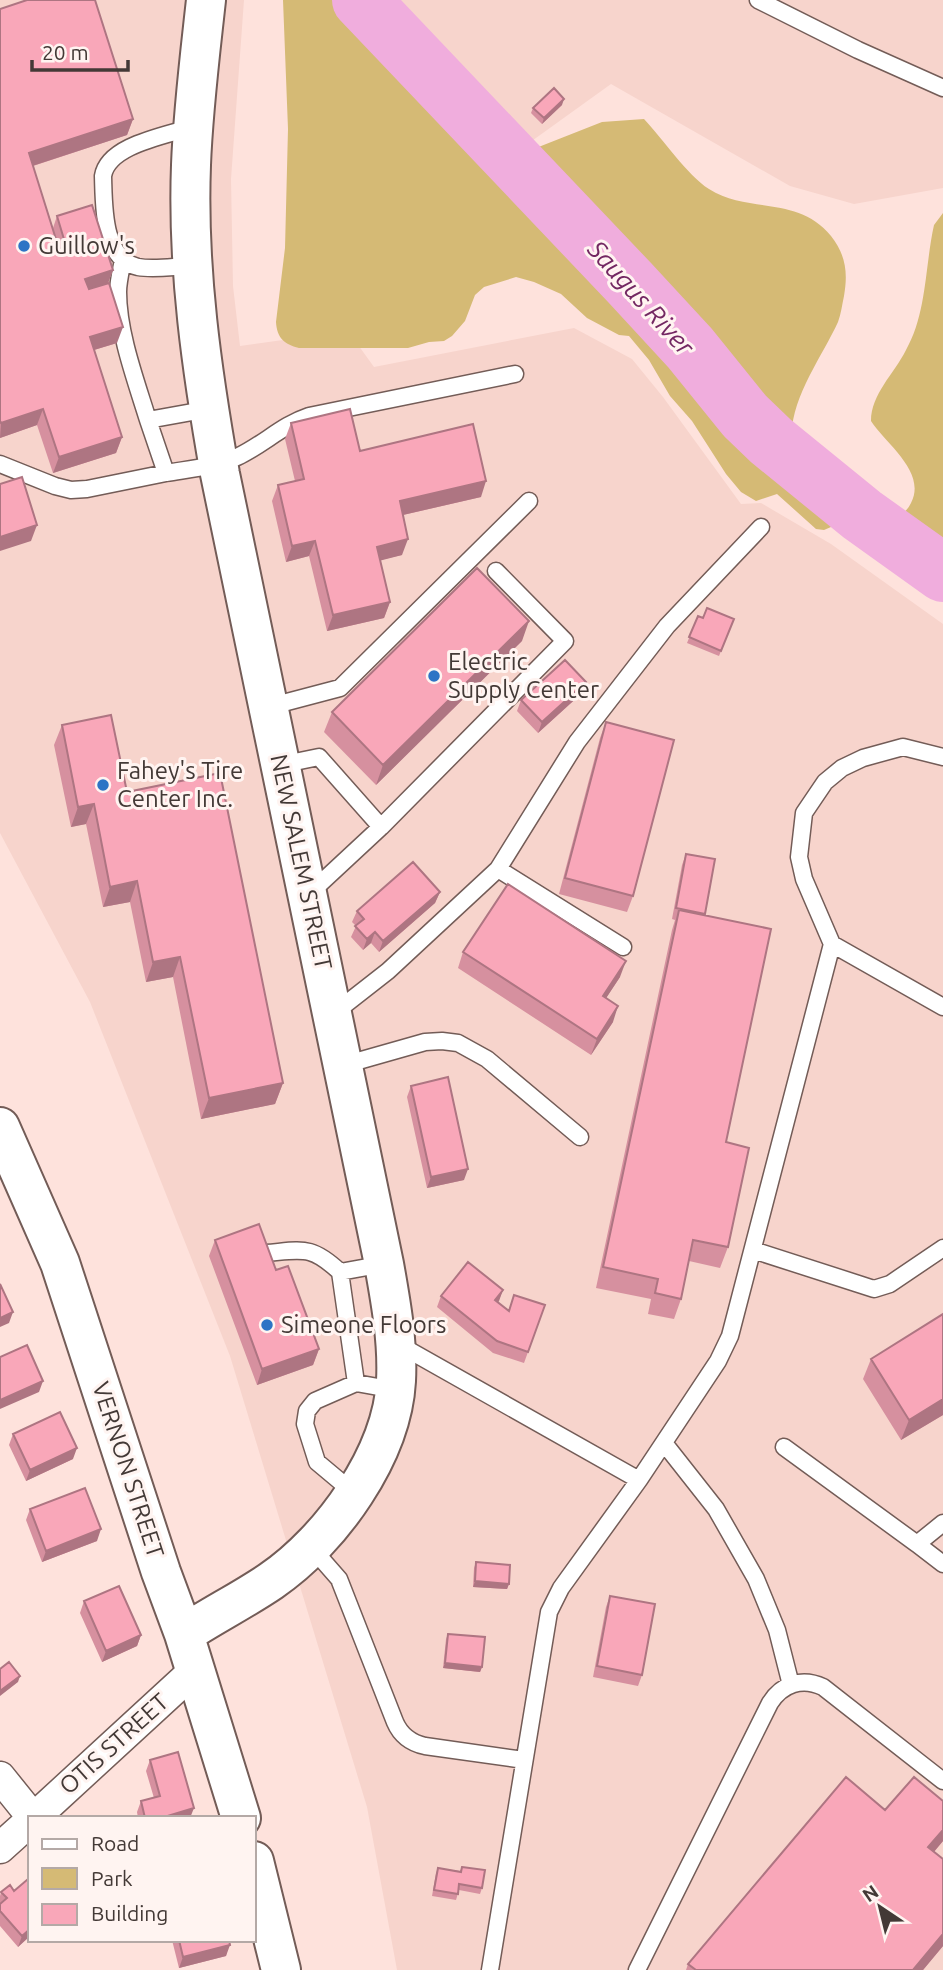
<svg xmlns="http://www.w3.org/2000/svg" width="943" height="1970" viewBox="0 0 943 1970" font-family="Ubuntu,sans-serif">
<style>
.built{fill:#f7d4cc}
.green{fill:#d5ba75}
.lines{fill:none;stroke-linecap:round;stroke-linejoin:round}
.river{stroke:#f0addd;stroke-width:58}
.lane-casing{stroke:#735c57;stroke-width:19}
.street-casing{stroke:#735c57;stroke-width:33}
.secondary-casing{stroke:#735c57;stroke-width:42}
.lane{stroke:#fff;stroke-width:16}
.street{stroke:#fff;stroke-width:30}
.secondary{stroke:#fff;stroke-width:38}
.wall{fill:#d6909f}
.shaded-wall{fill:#ae7582}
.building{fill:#f9a7b9;stroke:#ae7582;stroke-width:2}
.poi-dot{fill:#2d74c5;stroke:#fff4f1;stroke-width:2.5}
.labels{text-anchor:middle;stroke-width:6;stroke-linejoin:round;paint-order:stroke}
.poi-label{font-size:24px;fill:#433936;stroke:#fff4f1;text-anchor:start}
.street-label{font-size:24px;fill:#433936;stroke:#fff4f1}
.water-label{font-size:26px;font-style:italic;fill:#732762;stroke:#fff4f1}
</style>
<rect width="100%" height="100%" fill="#fee2dc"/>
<path class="built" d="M0,0H244L231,179L233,286L240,346L348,331L374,367L574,328L632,359L663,397L741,504L761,503L831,544L943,624V1970H397L367,1807L230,1356L90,1002L0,833Z
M388,0H943V188L854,204L790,186L611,84L529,143Z"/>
<path class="green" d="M283,0H375L506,137L521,149L536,148L602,122L644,119C663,139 687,175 709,189C748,214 798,195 831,236C846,255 848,273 844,296C842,305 841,314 838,322C823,355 791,398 792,435L806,456C812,457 818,457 823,459C845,466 873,502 894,516C903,514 907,511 911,503C927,472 886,444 871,421C871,394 894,374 906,350C927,313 925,265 934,225L943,213V596L865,550L845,529L831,527L824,530L816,529L777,494L756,501L741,492L726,474L692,421L670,396L649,360L629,336L619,335L587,318L561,294L534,282L516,277L484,287L475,295L465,321L452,336L444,341L429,342L408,348H299C284,344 277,338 276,322L285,248L288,129Z"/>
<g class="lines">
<path class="river" d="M361,0L630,283L690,348L745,416L771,441L862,515L943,573"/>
<g class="lane-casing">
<path id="lane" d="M758,0L858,50L943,88
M192,127C165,136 108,145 103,176C104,205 102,259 138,267C155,270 176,266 193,266
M123,260C121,270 118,282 118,292C118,333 136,381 148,420L209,409
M0,464L55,486L71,490L87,489L166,473L148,420
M166,473C189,469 215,467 237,457C263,445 282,425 309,416L515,374
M268,707L340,688L529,501
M280,765L319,757L381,827L310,893
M381,827L565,641L496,571
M498,869L623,947
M832,944L943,1007
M333,1014L388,971L498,869L577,742L667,626L761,527
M344,1065L425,1042L442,1041L458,1043L487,1059L580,1137
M753,1250L874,1289L890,1284L943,1248
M266,1253C303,1250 311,1245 340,1272
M398,1344L639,1480L718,1361L730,1336L832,944L804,879L799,857L804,813L825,782L842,768L863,758L903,747L943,757
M356,1383L340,1272L384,1264
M664,1443L716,1509L756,1579L777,1630L791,1685
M784,1447L917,1544L943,1523
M354,1493L317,1462L305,1424L307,1411L315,1401L356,1383L395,1390
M917,1544L943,1564
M311,1547L339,1579L395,1722C401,1736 411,1743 425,1746L524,1760
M490,1970L549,1612L561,1588L639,1480
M637,1970L770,1703C782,1684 802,1677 823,1687L943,1781"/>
</g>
<g class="street-casing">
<path id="street" d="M0,1777L33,1818
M34,1818L195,1670
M0,1848L30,1821"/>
</g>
<g class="secondary-casing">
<path id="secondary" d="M0,1127L60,1263L161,1572L184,1634L241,1818
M184,1634C213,1615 243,1600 271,1581C331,1540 392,1455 396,1381C398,1342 391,1303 384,1264L220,474C202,372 187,269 191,165C193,110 200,55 206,0
M254,1861L281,1970"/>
</g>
<use href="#lane" class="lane"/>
<use href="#street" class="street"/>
<use href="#secondary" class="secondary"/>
</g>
<path class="wall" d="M0,9L133,119L127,135L33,166L53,228L57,216L113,270L108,283L117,343L94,350L122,437L116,453L53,473L37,425L0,438Z
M562,105L542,124L531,113L533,108Z
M291,423L481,497L403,515L402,555L380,560L390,602L384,618L327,631L309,556L286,562L272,501L278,485L295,481L285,439Z
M698,616L703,618L734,619L719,656L687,643Z
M522,641L376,785L324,732L332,712Z
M582,693L538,733L517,711L521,700Z
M606,722L633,896L627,912L559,894L600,738Z
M62,725L127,792L283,1083L275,1104L201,1119L173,977L146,982L130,902L103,907L86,824L71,827L54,745Z
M686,854L715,859L705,915L726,1142L728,1247L720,1268L689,1261L681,1299L674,1319L648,1314L651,1299L596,1288L672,930L675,920L672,919L682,865Z
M440,892L435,903L379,952L371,943L363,950L351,937L356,926L352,922L357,911Z
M463,952L620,977L606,998L613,1022L591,1055L458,968Z
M411,1086L464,1180L427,1188L407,1097Z
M215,1240L276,1270L319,1349L313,1365L257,1385L209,1256Z
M503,1290L498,1302L508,1311L545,1305L524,1363L493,1353L437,1307L441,1296Z
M943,1314V1415L901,1440L863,1379L871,1359Z
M13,1434L73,1459L26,1481L9,1445Z
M30,1509L97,1541L42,1562L26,1520Z
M476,1562L509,1584L507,1589L473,1587L474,1568Z
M610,1596L642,1675L638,1686L593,1677L606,1607Z
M84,1601L141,1635L137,1646L102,1662L80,1613Z
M448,1634L482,1667L480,1672L443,1668L446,1639Z
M150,1760L190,1818H138L137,1812L141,1801L154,1798L146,1771Z
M943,1801V1841L934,1852L943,1859V1946L923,1970H686L688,1964L885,1810Z
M462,1867L482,1888L480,1894L459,1890L456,1900L432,1896L436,1873L438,1868L460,1871Z
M10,1885L30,1936L18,1947L0,1926V1896L1,1892Z
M172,1940H229L226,1956L179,1968Z"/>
<path class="shaded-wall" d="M564,99L562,105L542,124L544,118Z
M133,119L127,135L23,169L29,153Z
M113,270L107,286L80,295L85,279Z
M123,327L117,343L84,353L90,337Z
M43,409L37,425L0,438L1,423Z
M122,437L116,453L53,473L59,457Z
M486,481L481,497L394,517L400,501Z
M37,525L31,541L0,551V537Z
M408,539L402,555L371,563L377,547Z
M315,541L309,556L286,562L292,546Z
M390,602L384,618L327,631L333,615Z
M529,621L522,641L376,785L383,765Z
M586,682L582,693L538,733L542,722Z
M94,804L86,824L71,827L78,807Z
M137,881L130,902L103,907L110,887Z
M440,892L435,903L379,952L383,941Z
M375,932L371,943L363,950L367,939Z
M180,957L173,977L146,982L153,962Z
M626,961L620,977L597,1012L603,996Z
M618,1006L613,1022L591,1055L597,1039Z
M283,1083L275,1104L201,1119L209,1098Z
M468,1169L464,1180L427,1188L431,1177Z
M503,1290L499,1301L491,1311L495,1300Z
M13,1312L9,1323L0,1327V1318Z
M319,1349L313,1365L257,1385L262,1369Z
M43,1381L39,1392L0,1409V1400Z
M943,1399V1415L901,1440L909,1420Z
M77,1448L73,1459L26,1481L30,1470Z
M101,1529L97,1541L42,1562L46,1551Z
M475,1581L509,1584L507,1589L473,1587Z
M141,1635L137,1646L102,1662L106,1651Z
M445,1663L482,1667L480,1672L443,1668Z
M20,1676L18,1682L0,1696V1691Z
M194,1808L190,1818H161Z
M943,1830V1841L921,1867L928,1847Z
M30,1929V1936L18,1947L22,1936Z
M943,1934V1946L923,1970H913Z
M230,1945L226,1956L179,1968L183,1957Z"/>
<path class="building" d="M27,0H95L133,119L29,153L59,249L66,246L57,216L92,205L113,270L85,279L89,289L109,283L123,327L90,337L122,437L59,457L43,409L1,423L0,421V9Z
M554,88L564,99L544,118L533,108Z
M350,409L360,451L473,424L486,481L400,501L408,539L377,547L390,602L333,615L315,541L292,546L278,485L304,479L291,423Z
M22,477L37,525L0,537V484Z
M477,568L529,621L383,765L332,712Z
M707,608L734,619L721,651L689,637L698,616L703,618Z
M565,660L586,682L542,722L521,700Z
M111,715L127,792L220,773L283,1083L209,1098L180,957L153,962L137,881L110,887L94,804L78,807L62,725Z
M606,722L674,740L633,896L565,878Z
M686,854L715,859L705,914L676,908Z
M413,862L440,892L383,941L375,932L367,939L355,926L364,919L357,911Z
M508,884L626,961L603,996L618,1006L597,1039L463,952Z
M679,910L771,929L726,1142L749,1148L728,1247L693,1240L681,1299L655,1293L658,1279L603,1267Z
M448,1077L468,1169L431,1177L411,1086Z
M259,1224L276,1270L288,1266L319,1349L262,1369L215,1240Z
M468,1262L503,1290L495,1300L509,1311L514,1295L545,1305L528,1352L497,1341L441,1296Z
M0,1284L13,1312L0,1318Z
M943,1314V1399L909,1420L871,1359Z
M27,1345L43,1381L0,1400V1357Z
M60,1412L77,1448L30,1470L13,1434Z
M85,1488L101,1529L46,1551L30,1509Z
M476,1562L510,1565L509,1584L475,1581Z
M119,1586L141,1635L106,1651L84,1601Z
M610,1596L655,1604L642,1675L597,1666Z
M448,1634L485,1637L482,1667L445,1663Z
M9,1662L20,1676L0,1691V1669Z
M178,1752L194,1808L161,1818H145L141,1801L160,1796L150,1760Z
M846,1777L885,1810L914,1777L943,1801V1830L928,1847L943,1859V1934L913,1970H696L688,1964Z
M462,1867L485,1870L482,1888L459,1884L458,1894L434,1890L438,1868L461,1872Z
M28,1879L30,1881V1929L22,1936L0,1911V1904L7,1898L1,1892L10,1885L14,1891Z
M179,1940H229L230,1945L183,1957Z"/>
<g class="poi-dot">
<circle cx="24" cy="246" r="7"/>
<circle cx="434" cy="676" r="7"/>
<circle cx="103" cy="785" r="7"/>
<circle cx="267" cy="1325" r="7"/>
</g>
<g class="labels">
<g class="poi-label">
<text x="38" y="254">Guillow's</text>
<text x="448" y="670">Electric<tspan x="448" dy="28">Supply Center</tspan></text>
<text x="117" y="779">Fahey's Tire<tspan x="117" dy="28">Center Inc.</tspan></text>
<text x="281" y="1333">Simeone Floors</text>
</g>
<g class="street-label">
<text transform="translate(301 862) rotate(78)" y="8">NEW SALEM STREET</text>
<text transform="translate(128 1470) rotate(72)" y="8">VERNON STREET</text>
<text transform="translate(114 1744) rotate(-42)" y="8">OTIS STREET</text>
</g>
<g class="water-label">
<text transform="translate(641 298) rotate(48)" y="9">Saugus River</text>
</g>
</g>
<rect x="28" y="1816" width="228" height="126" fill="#fff4f1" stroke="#b4a9a6" stroke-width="2"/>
<rect x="42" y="1839" width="35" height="10" fill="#ffffff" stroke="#b4a9a6" stroke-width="2"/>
<text x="91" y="1851" font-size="21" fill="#433936">Road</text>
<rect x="42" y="1868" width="35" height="21" fill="#d5ba75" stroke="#b4a9a6" stroke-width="2"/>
<text x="91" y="1886" font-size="21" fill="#433936">Park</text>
<rect x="42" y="1904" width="35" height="21" fill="#f9a7b9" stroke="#b4a9a6" stroke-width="2"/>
<text x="91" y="1921" font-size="21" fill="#433936">Building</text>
<g transform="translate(880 1907) rotate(325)" stroke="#fff4f1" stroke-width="5" paint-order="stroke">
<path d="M0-5L12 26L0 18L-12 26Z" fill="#433936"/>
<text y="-10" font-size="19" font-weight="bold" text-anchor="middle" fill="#433936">N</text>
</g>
<path d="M32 60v10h96v-10" fill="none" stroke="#433936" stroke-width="3.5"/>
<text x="42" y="60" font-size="21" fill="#433936" stroke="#fff4f1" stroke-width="5" paint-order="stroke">20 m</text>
</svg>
